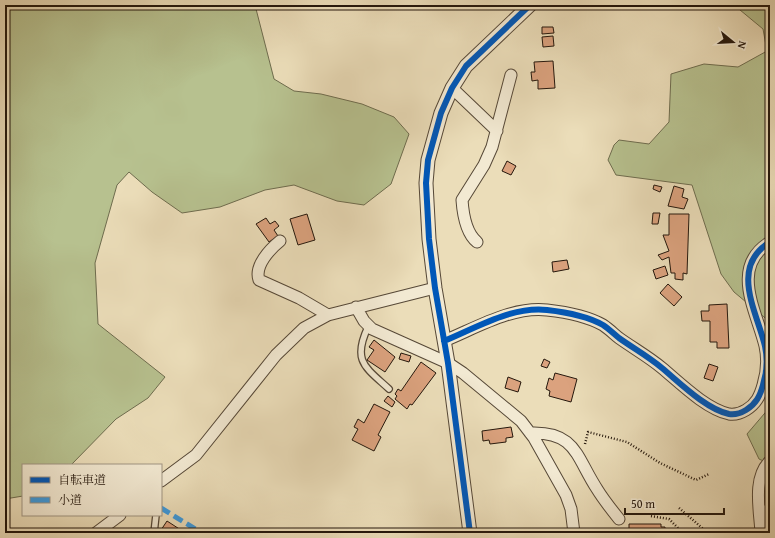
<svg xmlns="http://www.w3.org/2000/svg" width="775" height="538" viewBox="0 0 775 538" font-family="'Gentium Book Plus','Noto Serif JP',serif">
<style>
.green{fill:#b7c18f;stroke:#6e6c4e}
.building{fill:#dba27e;stroke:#24170c}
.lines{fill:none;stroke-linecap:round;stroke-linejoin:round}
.service-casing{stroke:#564837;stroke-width:8}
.minor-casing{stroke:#564837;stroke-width:13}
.tertiary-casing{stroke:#564837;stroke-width:15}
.path{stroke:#24170c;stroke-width:2.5;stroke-dasharray:1 2;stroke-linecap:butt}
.service{stroke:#f2e9d2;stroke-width:5.5}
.minor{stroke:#f2e9d2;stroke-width:11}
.tertiary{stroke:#f2e9d2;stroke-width:13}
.quiet{stroke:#3c9ade;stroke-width:5;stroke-dasharray:10 5;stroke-linecap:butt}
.cycleway-casing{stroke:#f2e9d2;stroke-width:8}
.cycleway{stroke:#0057b8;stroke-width:6}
</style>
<rect width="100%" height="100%" fill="#ebddb9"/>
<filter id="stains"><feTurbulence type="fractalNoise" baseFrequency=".005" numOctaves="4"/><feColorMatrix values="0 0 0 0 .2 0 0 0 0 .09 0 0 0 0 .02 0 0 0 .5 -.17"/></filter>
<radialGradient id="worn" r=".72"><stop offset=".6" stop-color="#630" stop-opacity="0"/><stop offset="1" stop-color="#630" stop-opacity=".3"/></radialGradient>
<path class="green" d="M5,5H255L274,79L294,91L321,94L362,104L394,117L409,134L391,184L364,205L337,201L294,185L265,190L220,207L182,213L152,192L129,172L117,185L95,263L98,324L165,377L148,398L116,419L71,465H23V496L5,499Z
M734,5H770V322L734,292L721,274L692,185L616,175L608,160L614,145L619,140L649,144L669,122L671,74L704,64L738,67L767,51L763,29Z
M770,407V464L759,459L747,434Z"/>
<path class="building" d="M542,27H553L554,33L542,34Z
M553,36L554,46L543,47L542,37Z
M553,61L555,88L538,89V80L532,81L531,72H535L534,62Z
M507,161L516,166L511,175L502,171Z
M654,185L662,187L660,192L653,189Z
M674,186L684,189L682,197L688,199L684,209L668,206Z
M653,213H660L658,224H652Z
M307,214L315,240L298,245L290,219Z
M669,214H689L687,274L683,273V280L675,279V273H671L669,257L662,260L658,255L669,251L663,235H669Z
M266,218L270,224L275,221L279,226L274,230L278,236L269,242L256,224Z
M567,260L569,269L553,272L552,262Z
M665,266L668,275L656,279L653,270Z
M668,284L682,297L674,306L660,293Z
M727,304L729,348H717V342H710V321H702L701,311H709V305Z
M374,340L395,357L385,372L367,360L374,350L369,347Z
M401,353L411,356L409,362L399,359Z
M544,359L550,362L547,368L541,366Z
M421,362L436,373L412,405L410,404L407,409L395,399L397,396L395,394L398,389L401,391Z
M709,364L718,367L713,381L704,378Z
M555,373L577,379L571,402L549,396L550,391L546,389L549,378L553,380Z
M508,377L521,382L518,392L505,388Z
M388,396L395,402L392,407L384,401Z
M374,404L390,412L378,435L381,437L374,451L352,440L358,429L354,427L358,419L364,423Z
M511,427L513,437L506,438V442L490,444L489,440L483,441L482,431Z
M167,521L184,532L183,533H165L161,530Z
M629,524H661V527H665V533H629Z"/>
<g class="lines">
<g class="service-casing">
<path id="service" d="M368,327C352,361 365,367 389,389
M154,533L156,515"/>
</g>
<g class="minor-casing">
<path id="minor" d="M452,88L497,131
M280,241C270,249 254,266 259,280L299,298L328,315
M477,242C466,233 463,214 462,200L484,165L492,147L511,75
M356,307L364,321L372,329L448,363L463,373L521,421L534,438L566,495L571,509L574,533
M444,341C476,328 512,306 547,310C565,312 587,316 603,325C609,329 614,334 619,338C633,348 649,357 662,368C680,383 706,409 729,414C735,415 741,413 746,410C756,404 760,396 763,385C767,372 768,360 765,346C757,312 729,267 770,242
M530,433C576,431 576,457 597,489C603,499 611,509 619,519
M161,481L196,455L276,355L304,328L328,315L435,288
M760,511H770
M96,533L120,515
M761,533C760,511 752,478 770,461"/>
</g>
<g class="tertiary-casing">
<path id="tertiary" d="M470,533L448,363L435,288L429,239L426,183L428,160L441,113L452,88L466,66L530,5"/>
</g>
<path class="path" d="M585,444L588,432L627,442L660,463L696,480L709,474
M679,508L708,533
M651,516L669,519L683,533"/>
<use href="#service" class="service"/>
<use href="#minor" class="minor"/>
<use href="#tertiary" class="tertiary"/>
<path class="quiet" d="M161,508L202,533"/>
<g class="cycleway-casing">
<path id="cycleway" d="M444,341C476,328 512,306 547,310C565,312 587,316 603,325C609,329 614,334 619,338C633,348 649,357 662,368C680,383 706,409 729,414C735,415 741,413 746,410C756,404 760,396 763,385C767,372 768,360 765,346C757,312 729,267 770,242
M470,533L448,363L435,288L429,239L426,183L428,160L441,113L452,88L466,66L530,5"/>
</g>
<use href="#cycleway" class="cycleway"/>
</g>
<rect width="775" height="538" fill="none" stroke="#ebddb9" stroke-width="20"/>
<rect x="6" y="6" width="763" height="526" fill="none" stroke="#24170c" stroke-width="2"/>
<rect x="10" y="10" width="755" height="518" fill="none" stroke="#24170c"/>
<rect x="22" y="464" width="140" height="52" fill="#f2e9d2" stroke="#a09583"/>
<rect x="30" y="477" width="20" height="6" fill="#0057b8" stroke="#a09583"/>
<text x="58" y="484" font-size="12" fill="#24170c">自転車道</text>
<rect x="30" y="497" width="20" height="6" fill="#3c9ade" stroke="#a09583"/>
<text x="58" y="504" font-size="12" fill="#24170c">小道</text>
<g transform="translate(733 42) rotate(108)" stroke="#f2e9d2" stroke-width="3" paint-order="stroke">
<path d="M0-3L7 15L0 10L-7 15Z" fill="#24170c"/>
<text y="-6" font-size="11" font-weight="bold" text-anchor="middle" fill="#24170c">N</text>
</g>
<path d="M625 508v6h99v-6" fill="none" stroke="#24170c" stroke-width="2"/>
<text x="631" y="508" font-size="12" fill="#24170c" stroke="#f2e9d2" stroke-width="3" paint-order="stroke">50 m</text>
<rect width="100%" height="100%" filter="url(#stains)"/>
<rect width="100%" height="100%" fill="url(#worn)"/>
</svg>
